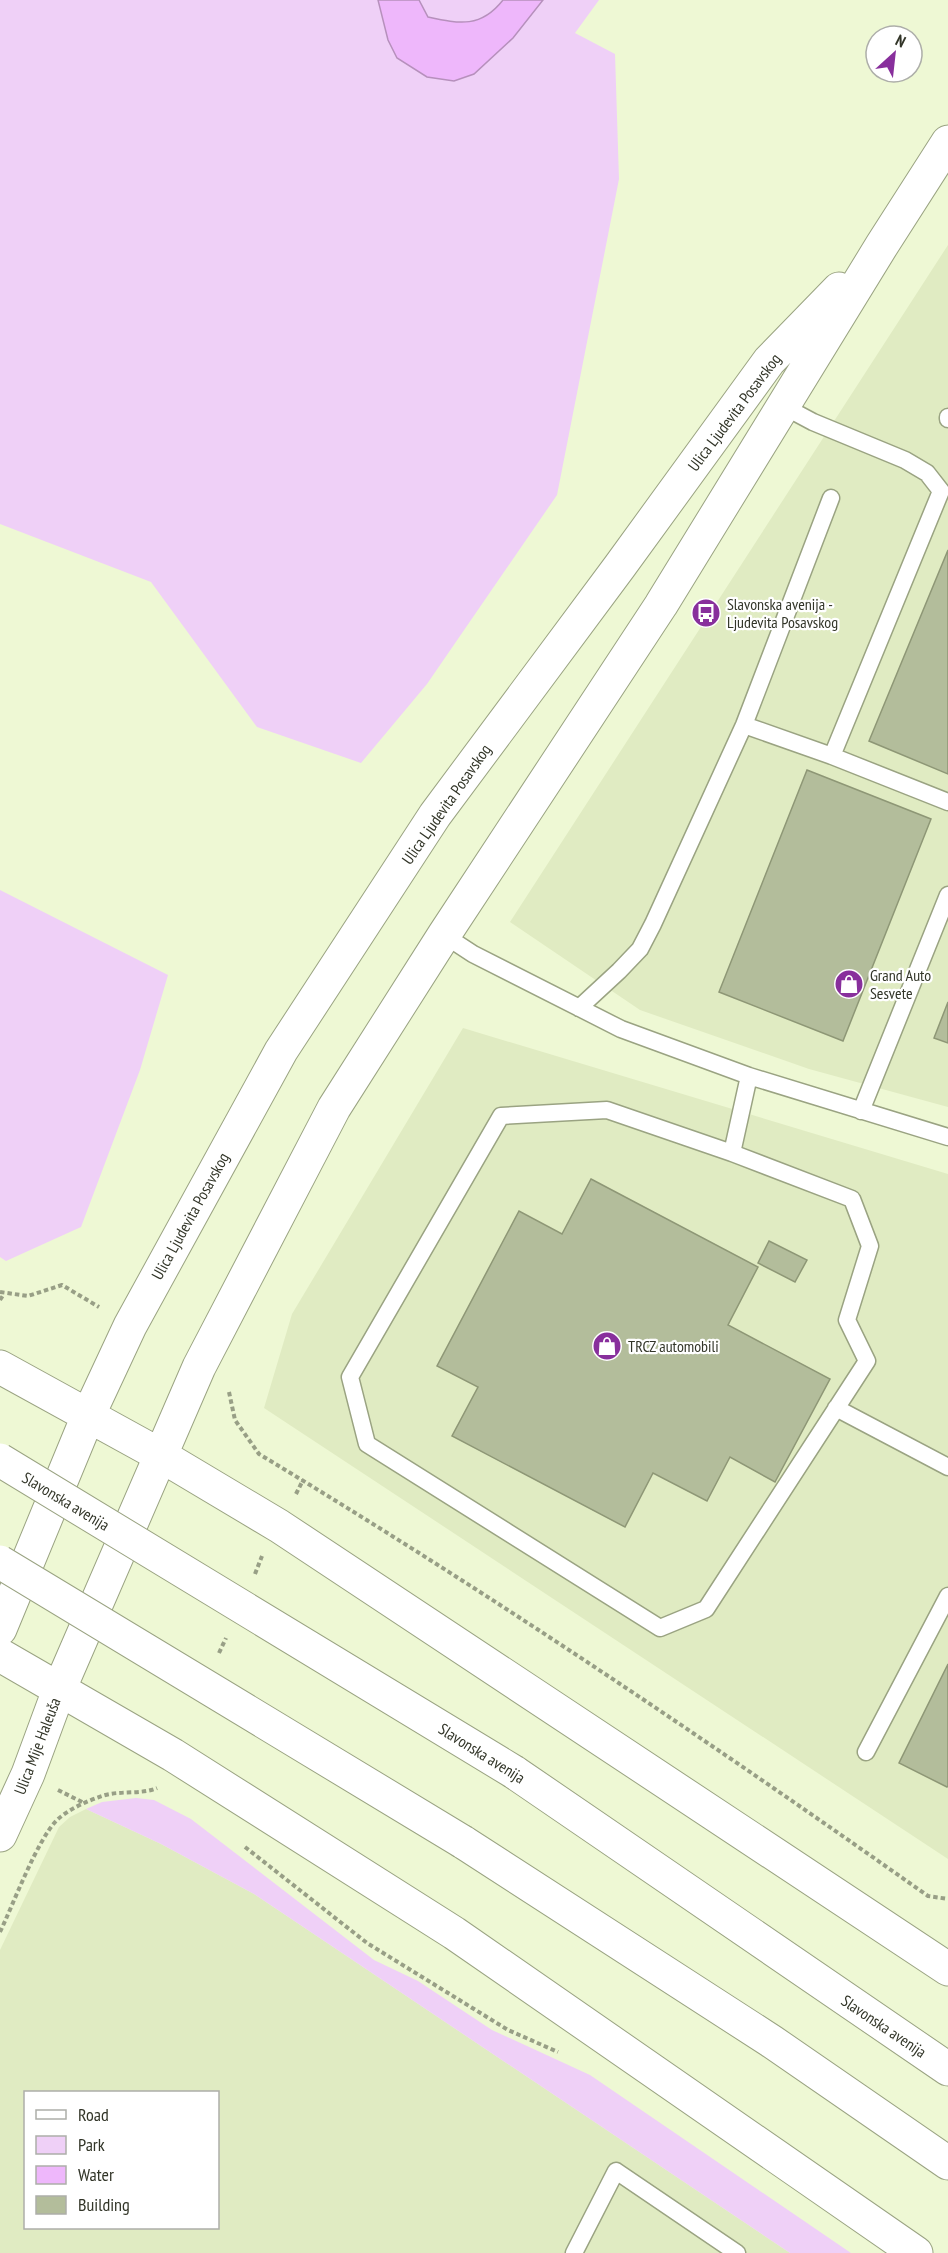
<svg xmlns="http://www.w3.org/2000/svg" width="948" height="2253" viewBox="0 0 948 2253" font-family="'PT Sans Narrow',sans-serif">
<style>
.built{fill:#e0ebc2;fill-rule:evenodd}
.green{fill:#efd0f7}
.water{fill:#eeb7fb;stroke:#b690bc;stroke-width:1.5}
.building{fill:#b3bd9b;stroke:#8e9776;stroke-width:1.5}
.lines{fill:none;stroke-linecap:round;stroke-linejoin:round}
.lane-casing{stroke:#9aa382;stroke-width:19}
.secondary-casing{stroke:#9aa382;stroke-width:35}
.path{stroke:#989f86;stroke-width:4;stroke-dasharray:4.5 3;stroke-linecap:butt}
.lane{stroke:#fff;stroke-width:16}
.secondary{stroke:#fff;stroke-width:33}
.secondary-bridge-casing{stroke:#9aa382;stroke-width:35;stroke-linecap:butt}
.secondary-bridge{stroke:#fff;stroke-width:33}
.labels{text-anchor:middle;stroke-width:4.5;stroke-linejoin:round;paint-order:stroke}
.street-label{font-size:16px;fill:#323528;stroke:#fff}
.poi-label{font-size:16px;fill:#323528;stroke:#fff;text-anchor:start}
</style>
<rect width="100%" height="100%" fill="#eef8d4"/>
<path class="built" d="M948,245V1107L809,1069L640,1010L510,922Z
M463,1028L948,1174V1859L264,1408L292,1314Z
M86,1809L161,1844L254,1894L790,2253H0V1950L59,1827L70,1817ZM26,2092H218V2228H26Z"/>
<path class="green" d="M0,0H599L575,33L615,54L619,179L557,495L427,684L361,763L257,727L151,582L0,524Z
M0,890L168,975L140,1070L81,1227L6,1261L0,1257Z
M136,1798L154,1800L191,1819L374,1960L418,1981L492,2030L590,2075L851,2253H790L254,1894L161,1844L86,1809L102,1802Z"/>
<path class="water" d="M378,0H419L428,17C460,24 481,28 503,0H543L513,38L474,74L454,81L427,77L397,58L388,40Z"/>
<path class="building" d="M948,550V774L869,741Z
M807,770L931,819L843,1041L719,992Z
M948,1002V1043L934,1038Z
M591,1179L758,1267L728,1325L830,1379L775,1482L730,1457L707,1501L653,1473L625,1527L452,1436L478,1387L437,1366L519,1211L562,1234Z
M769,1241L807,1260L795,1282L758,1263Z
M948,1664V1786L947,1787L899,1763Z"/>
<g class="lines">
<g class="lane-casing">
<path id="lane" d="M783,406L813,422L905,460L927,473L941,491L832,756
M948,417V419
M744,725L832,756L948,802
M444,935L473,954L621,1029L749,1076L948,1137
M579,1008L619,971L640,949L653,924L744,725L831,498
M861,1111L948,895
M732,1153L607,1110L501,1116L350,1377L367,1444L660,1628L706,1609L867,1361L847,1320L870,1246L852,1199L732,1153L749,1076
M836,1408L948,1467
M866,1752L948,1596
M574,2253L616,2171L737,2253"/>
</g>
<g class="secondary-casing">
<path id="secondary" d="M0,1367L160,1455L279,1526L948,1969
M0,1629L88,1416L130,1326L281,1051L435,815L620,566L769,361L839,289
M0,1655L173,1755L454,1933L916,2253
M514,1772L948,2069
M0,1835L28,1774L59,1690L199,1367L334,1108L444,935L661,605L882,245L948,142
M463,1842L771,2041L948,2163"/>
</g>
<path class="path" d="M0,1292L28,1296L62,1285L99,1307
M0,1300L4,1294
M229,1392L235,1420L259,1454C488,1592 710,1742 928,1896L948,1899
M296,1494L303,1480
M255,1574L262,1556
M219,1653L226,1638
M58,1790L84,1803
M245,1847L367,1943L508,2030L558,2052
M0,1932C13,1905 37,1840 57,1820C69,1809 87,1801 102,1796C119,1790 141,1795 157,1788"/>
<use href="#lane" class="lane"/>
<use href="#secondary" class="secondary"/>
<g class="secondary-bridge-casing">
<path id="secondary-bridge" d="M0,1460L514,1772
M0,1562L463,1842"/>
</g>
<use href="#secondary-bridge" class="secondary-bridge"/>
</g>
<defs>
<g id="bus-disc" transform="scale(1.5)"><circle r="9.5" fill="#882f9c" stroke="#fff"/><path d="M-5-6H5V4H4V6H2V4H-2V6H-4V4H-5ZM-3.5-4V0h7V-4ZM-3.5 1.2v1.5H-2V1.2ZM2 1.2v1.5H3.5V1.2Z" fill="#fff"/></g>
<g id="shop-disc" transform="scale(1.5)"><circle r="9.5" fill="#882f9c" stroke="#fff"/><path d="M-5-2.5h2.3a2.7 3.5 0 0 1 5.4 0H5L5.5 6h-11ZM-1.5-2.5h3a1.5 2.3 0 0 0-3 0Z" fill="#fff"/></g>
</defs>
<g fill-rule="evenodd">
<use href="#bus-disc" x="706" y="613"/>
<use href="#shop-disc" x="849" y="984"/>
<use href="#shop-disc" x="607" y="1346"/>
</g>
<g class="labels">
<g class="street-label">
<text transform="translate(734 412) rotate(-53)" y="6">Ulica Ljudevita Posavskog</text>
<text transform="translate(446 804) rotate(-55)" y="6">Ulica Ljudevita Posavskog</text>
<text transform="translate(190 1216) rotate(-61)" y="6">Ulica Ljudevita Posavskog</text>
<text transform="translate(66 1501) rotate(31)" y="6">Slavonska avenija</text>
<text transform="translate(37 1746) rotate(-69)" y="6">Ulica Mije Haleuša</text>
<text transform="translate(482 1753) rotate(32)" y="6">Slavonska avenija</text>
<text transform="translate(884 2026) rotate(34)" y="6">Slavonska avenija</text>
</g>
<g class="poi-label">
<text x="727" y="610">Slavonska avenija -<tspan x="727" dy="18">Ljudevita Posavskog</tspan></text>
<text x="870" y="981">Grand Auto<tspan x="870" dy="18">Sesvete</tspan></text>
<text x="628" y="1352">TRCZ automobili</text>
</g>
</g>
<rect x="24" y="2091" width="195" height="138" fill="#ffffff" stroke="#adaea9" stroke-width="1.5"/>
<rect x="36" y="2110" width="30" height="9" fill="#ffffff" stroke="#adaea9" stroke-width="1.5"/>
<text x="78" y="2121" font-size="18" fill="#323528">Road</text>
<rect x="36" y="2136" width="30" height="18" fill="#efd0f7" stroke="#adaea9" stroke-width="1.5"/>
<text x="78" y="2151" font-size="18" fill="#323528">Park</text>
<rect x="36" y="2166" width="30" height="18" fill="#eeb7fb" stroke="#adaea9" stroke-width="1.5"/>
<text x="78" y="2181" font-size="18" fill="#323528">Water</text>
<rect x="36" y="2196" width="30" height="18" fill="#b3bd9b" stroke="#adaea9" stroke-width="1.5"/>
<text x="78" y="2211" font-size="18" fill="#323528">Building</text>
<g transform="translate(894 54) rotate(27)"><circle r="28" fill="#ffffff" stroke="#adaea9" stroke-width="1.5"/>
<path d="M0-4.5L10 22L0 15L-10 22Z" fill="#882f9c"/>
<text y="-9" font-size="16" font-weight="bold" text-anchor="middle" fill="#323528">N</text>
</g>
</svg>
